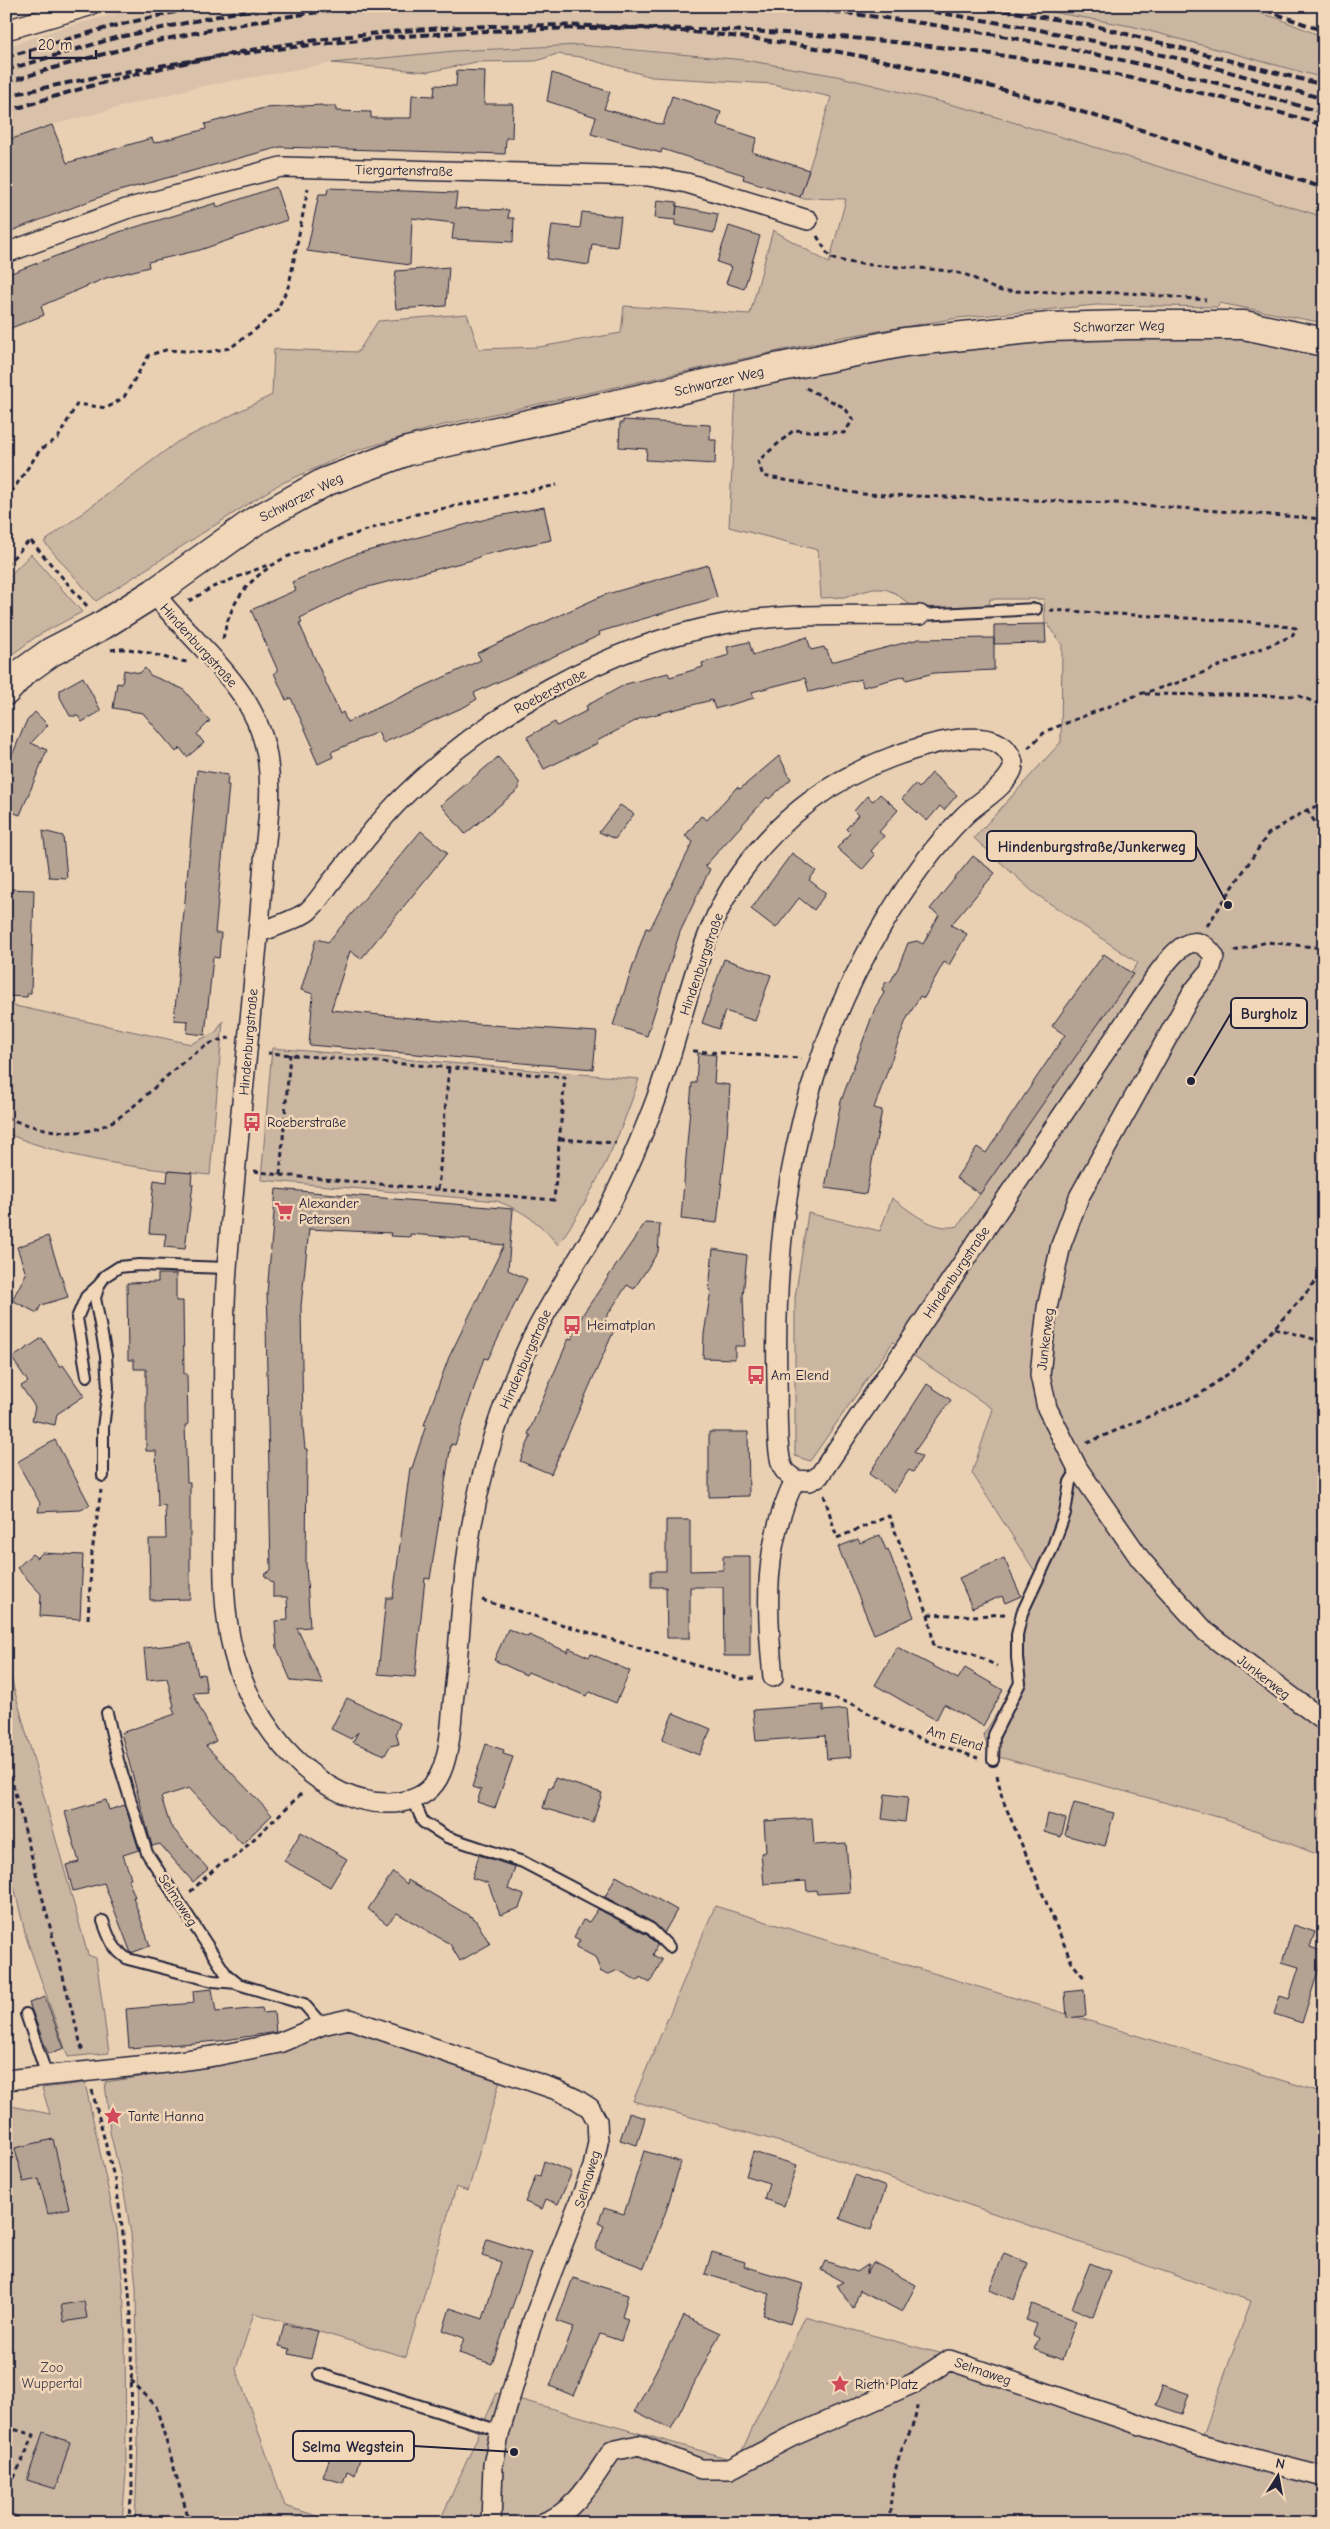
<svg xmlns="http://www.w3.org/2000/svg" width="1330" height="2529" viewBox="0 0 1330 2529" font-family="'Comic Neue',sans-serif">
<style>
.built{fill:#d9c2a9}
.green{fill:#cbb6a1;stroke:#766c6e}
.building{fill:#b4a293;stroke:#22223b}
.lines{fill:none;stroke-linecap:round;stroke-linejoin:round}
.lane-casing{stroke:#22223b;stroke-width:14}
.street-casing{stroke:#22223b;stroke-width:22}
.secondary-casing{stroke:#22223b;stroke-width:31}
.path{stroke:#22223b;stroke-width:3;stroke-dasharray:5 4;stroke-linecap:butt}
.lane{stroke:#f1d7b8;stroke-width:10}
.street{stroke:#f1d7b8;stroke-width:19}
.secondary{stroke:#f1d7b8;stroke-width:28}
.rail{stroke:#22223b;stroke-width:4;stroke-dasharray:8 4;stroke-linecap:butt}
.labels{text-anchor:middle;stroke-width:5;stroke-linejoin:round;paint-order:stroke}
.street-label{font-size:14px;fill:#22223b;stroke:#f1d7b8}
.poi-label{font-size:14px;fill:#22223b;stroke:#f1d7b8;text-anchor:start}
.park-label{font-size:14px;fill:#44404f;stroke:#f1d7b8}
.leader{fill:none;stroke:#22223b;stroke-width:2}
.callout-dot{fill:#22223b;stroke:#f1d7b8;stroke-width:2}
.callout{fill:#f1d7b8;stroke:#22223b;stroke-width:2}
.callout-label{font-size:15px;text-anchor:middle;font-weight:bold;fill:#22223b}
</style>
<rect width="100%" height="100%" fill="#e9d0b3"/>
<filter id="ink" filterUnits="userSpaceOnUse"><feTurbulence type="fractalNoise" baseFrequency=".02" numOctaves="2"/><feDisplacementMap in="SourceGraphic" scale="10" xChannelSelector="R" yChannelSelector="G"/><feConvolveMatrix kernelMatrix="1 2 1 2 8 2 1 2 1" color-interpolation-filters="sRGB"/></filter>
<g filter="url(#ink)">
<path class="built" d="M146,6H1017L1131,26L1324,78V217L973,110L837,76L661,51L581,45L454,51L332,63L193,88L52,125L6,143V47L61,28Z"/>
<path class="green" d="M1017,6H1235L1277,18L1324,37V78L1131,26Z
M580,45L745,60L837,76L973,110L1324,217V323L1219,303L1218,307L1097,305L958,318L842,337L439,426L352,452L278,485L96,601L44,542L177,442L272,395L274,349L358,352L378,321L467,314L479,349L539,347L621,333L624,306L750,314L773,230L829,263L846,199L800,198L831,97L773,84L652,77L580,57L557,54L536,61L476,62L428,72L332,63L454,51Z
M1073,337H1231L1280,343L1324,352V1857L1229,1820L988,1754L984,1734L1016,1682L1012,1641L1021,1604L1036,1573L972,1473L993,1409L893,1342L810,1461L795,1456V1298L808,1213L880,1231L892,1198C912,1212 933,1232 958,1226L1138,963L1033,892L974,838L1061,742L1062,645L1049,627V624H1045L1044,599H990L989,608L913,607L895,593L885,589H873L844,597L821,598L818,550L729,527L736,390L882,359L968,347Z
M31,554L82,612L37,636L6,659V579Z
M6,1004L191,1044L216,1032L223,1021L210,1175C140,1168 71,1161 6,1133Z
M272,1048L639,1079C620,1138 593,1194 558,1245C539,1222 525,1212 497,1201L261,1180Z
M6,1660L88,1955L96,1958L109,2053L68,2057L26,1937L6,1852Z
M715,1906L1324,2093V2523H439L497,2393L737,2461L805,2317L946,2355L1201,2441L1251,2301L802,2148L633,2101Z
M349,2026L501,2077L468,2191L456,2187L406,2357L254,2313L236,2369L285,2506L340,2523H135L138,2442L136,2288L131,2234L123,2186L110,2132L105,2082L217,2066L277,2053Z
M85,2083L117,2230L123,2286L125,2331L126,2473L122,2523H6V2105L50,2114L42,2088Z"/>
<path class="building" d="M457,70L485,71L484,104H513L512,138H506L505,154L280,147L108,194L6,233V141L52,125L67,163L152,138L154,143L206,129L205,124L264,108L322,105V106H336V111L371,112V118H411L412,95L434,96L435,85L456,86Z
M552,73L610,92L604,109L663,125L672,96L721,112L717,125L757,138L752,152L809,170L800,197L743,179L744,175L662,149L661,153L591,134L596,117L547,101Z
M276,187L287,220L200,250L148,262L149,267L106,278L41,306L44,315L6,330V275L119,232L216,203L217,207Z
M328,188L457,193L455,208L509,210L508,218H514L513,242L452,239L454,223L412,218L410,265L307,251L319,194H327Z
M657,200L677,202L676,215L677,206L718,214L714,233L675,225V220L655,218Z
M582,212L621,217L617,247L592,244L589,265L547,259L552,225L580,228Z
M729,226L760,236L744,289L726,283L732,267L717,262Z
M449,267L446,306L396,309L394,290L396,271Z
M623,420L710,425V440H716L715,464L646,460L647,449L619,447L620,423H623Z
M544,507L551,540L483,555L472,560L360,589L300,618L302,622L299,623L340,714L343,712L347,722L481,660L477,653L604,595L708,565L717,597L599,632L600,635L474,693L477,699L466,706L383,743L378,732L331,752L333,757L318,764L311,748L313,747L291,698L286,700L274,673L278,671L251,610L296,590L292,582L356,554L494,517Z
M1045,624L1046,643L994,644V625Z
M807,637L811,650L824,647L825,650H827L831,662L919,639L994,638V670L934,673L906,680L905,676L863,687L861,679L809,692L805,678L752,692L754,698L715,709L712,700L641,718L597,741L598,743L544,769L527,737L555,722L557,726L588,710L586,706L626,684L668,673L670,677L703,667L702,663L729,655L727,647L749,642L753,655Z
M145,668L150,675L183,689L210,721L197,734L204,743L187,757L180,748L176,752L143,713L113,708L117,683L122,684L124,670L140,673Z
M83,677L101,711L82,722L78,716H70L60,697V690Z
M35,712L48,725L31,743L47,750L20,815L6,810V770L26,722Z
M779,756L791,779L769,799L767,797L705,866L710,869L680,932L647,1036L613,1025L646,928L650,929L693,842L685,836L701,816L707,820L737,787L740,789Z
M498,757L519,782V789L465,834L441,805Z
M197,770L228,775L227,785H229L215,933H221L219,958L213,957L205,1035L187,1033L188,1021L174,1020Z
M932,773L957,795L944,810L940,806L927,821L902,799L915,784L919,788Z
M880,794L898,810L879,832L884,836L871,851L875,855L862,870L837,848L850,833L846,829L858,815L854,811L867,796L873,801Z
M620,805L634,814L615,839L599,832Z
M43,831L63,836L67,878L49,877Z
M421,831L447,853L361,959L350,951L331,1010L461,1023L597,1032L593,1069L309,1045L313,994L301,990L316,939L328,942Z
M792,853L816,871L809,880L826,893L814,910L799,898L776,928L751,909Z
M973,856L995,873L951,925L967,934L949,965L944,962L924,998L920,996L906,1020L874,1108L882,1110L866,1194L825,1188L841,1101L875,1008L884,993L882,989L886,982L891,981L898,968L908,943L917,941L923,944L939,915L930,909Z
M6,889L34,890L31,993H28L27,997L6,996Z
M1104,954L1133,974L980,1194L956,1178L977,1147L986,1153L1065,1035L1052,1026Z
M724,959L771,975L755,1021L725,1011L719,1029L702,1023Z
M698,1053L716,1055L714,1083L730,1085L727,1137L717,1223L681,1219L692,1083H696Z
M168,1171L192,1173L191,1184H193L185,1249L164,1247L166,1234L149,1233L154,1180L167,1182Z
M276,1189L513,1209L508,1270L527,1279L488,1359L484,1358L455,1445L451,1444L430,1579L425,1578L415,1677L378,1674L386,1598H393L410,1468H412L426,1425H424L449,1357L504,1245L470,1242V1239L410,1234V1237L390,1236L391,1233L309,1229L301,1306L303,1428L305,1449H307L306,1564L310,1627L297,1628L323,1684L291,1681L277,1648L275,1621L288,1620L287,1597H273V1583L264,1575L271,1570L266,1323H268L267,1293Z
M645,1223L660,1224L658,1252L634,1289L627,1285L603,1322L615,1328L551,1474L520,1461L531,1436L528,1434L569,1338L572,1339L583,1314Z
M48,1236L68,1297L41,1305L37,1313L12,1300L26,1274L17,1247Z
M713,1249L747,1255L743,1296L745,1346H735V1359L703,1358L704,1334L711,1290H709Z
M158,1274H176V1301H183L184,1374H187L188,1425H185L187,1482H190V1599L150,1600L149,1539H166L165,1505L158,1506L156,1451H146V1369H134V1360H128L127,1283L158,1282Z
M42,1338L60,1367L63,1365L84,1396L57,1414L55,1425L32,1420L35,1407L21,1386L28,1382L12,1358Z
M927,1384L951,1400L914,1452L922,1457L913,1472L909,1470L894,1492L869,1474Z
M709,1432H748L749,1496L709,1497Z
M55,1440L90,1505L81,1510L38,1512L40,1503L17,1462Z
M666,1520H690V1571L723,1570V1556H750V1656H724L723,1587H690V1638H667L666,1587H651V1571H666Z
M880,1535L886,1550L888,1549L914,1617L874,1634L838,1547L858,1539L860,1543Z
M42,1553L83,1555L80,1619L40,1616L41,1594L17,1568L32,1554L37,1558Z
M1004,1558L1021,1596L1005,1603L1002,1596L972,1608L959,1578Z
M508,1629L528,1637L529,1635L568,1652L569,1648L589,1657L591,1654L630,1671L616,1703L590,1692L586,1696L528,1672L526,1675L494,1660Z
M191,1643L198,1675L204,1674L207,1692L193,1693L216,1741L206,1746L272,1815L242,1844L189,1788L161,1797L170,1825L208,1869L193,1882L160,1844L152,1846L121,1733L175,1714L172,1707L174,1706L167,1678L147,1680L144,1648Z
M897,1647L958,1679L965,1668L1003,1690L983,1726L944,1704L936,1720L875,1685Z
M347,1698L400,1723L396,1733L399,1744L390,1746L385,1755L353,1742L358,1732L351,1739L331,1729Z
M823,1705V1711L847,1709L851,1757L827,1759L825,1736L756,1741L753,1710Z
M673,1713L711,1729L699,1755L662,1740Z
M486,1744L504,1750L503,1754L513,1757L495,1808L477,1802L481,1790L472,1787Z
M555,1778L602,1793L593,1823L543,1808L549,1787L552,1788Z
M885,1794L908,1797L905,1822L882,1819Z
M106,1800L109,1810L125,1805L139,1850L123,1855L131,1878L128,1879L135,1897H133L150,1946L131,1953L104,1883L73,1891L66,1865L79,1862L65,1812Z
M1074,1803L1114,1813L1105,1846L1065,1835Z
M1048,1814L1066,1819L1061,1837L1044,1832Z
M812,1818L814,1845L846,1843L850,1892L817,1894L816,1890L807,1891L806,1881L764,1884L761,1853L766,1852L764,1821Z
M301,1832L347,1859L330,1887L284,1861Z
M479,1855L515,1867L508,1889L524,1895L519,1908L500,1915L488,1883L472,1878Z
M393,1872L407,1884L408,1880L475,1919L490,1944L460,1961L450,1944L397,1913L387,1924L368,1909Z
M616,1876L677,1910L664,1933L654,1923L605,1897Z
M598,1909L647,1935L657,1945L653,1955L662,1960L650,1983L640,1977L638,1981L618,1970L609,1974L601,1972L595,1957L576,1947L580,1940L574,1937L583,1920L589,1922Z
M1294,1925L1315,1932L1310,1947L1324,1952L1302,2023L1274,2014L1280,1996L1289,1999L1299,1967L1282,1962Z
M212,1989L216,2012L262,2008L263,2013L274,2012L276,2032L219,2041L129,2048L126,2009L194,2003L193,1991Z
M1084,1990L1086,2016L1067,2018L1065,1992Z
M45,1997L64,2048L48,2054L29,2003Z
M629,2113L645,2118L637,2145L620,2140Z
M53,2139L69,2208L48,2214L39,2179L23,2182L15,2148Z
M644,2151L681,2162L666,2211L644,2268L595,2249L604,2226L598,2223L604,2208L624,2214Z
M753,2152L797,2165L784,2206L764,2199L769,2183L746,2176Z
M544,2161L572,2172L558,2204L546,2199L542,2209L525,2202L536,2175L540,2176Z
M855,2175L886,2187L871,2230L840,2219Z
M487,2239L531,2253L492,2364L459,2353L464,2338L443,2330L450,2308L483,2319L501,2262L482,2256Z
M712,2252L745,2262L744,2266L803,2284L790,2324L763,2315L770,2294L705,2274Z
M1004,2253L1028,2263L1014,2300L989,2290Z
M825,2261L857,2272L869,2264L866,2275L873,2262L916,2285L902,2312L860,2290L853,2309L837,2285L843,2282L821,2270Z
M1090,2263L1110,2271L1093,2317L1072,2308Z
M573,2278L628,2295L622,2317L628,2319L621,2341L600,2334L574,2396L550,2386L574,2327L557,2321Z
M84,2301L87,2318L64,2322L61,2305Z
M1032,2304L1076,2321L1062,2360L1034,2349L1039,2338L1033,2335L1037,2324L1026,2320Z
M684,2316L720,2333L671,2429L635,2411Z
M284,2324L318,2331L311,2359L289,2354L290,2349L279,2346Z
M1163,2385L1189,2394L1182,2414L1156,2405Z
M43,2432L70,2442L56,2489L27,2480Z
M334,2446L361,2455L355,2475L347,2471L343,2483L323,2477Z"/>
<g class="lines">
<g class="lane-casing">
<path id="lane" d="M920,615L1036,609
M87,1376L77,1318L86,1297L99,1285
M103,1476V1428L108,1388L106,1356L95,1298L99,1285L105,1276L119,1267L139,1265L227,1268
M107,1713L118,1760L147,1853L226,1974L238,1984L304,2004L322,2025
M993,1760L994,1735L1020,1683L1017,1658V1635L1022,1613L1052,1549L1065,1513L1070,1482L1078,1469
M413,1799L423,1822L447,1837L523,1862L651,1929L669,1947
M103,1921C109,1938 113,1950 128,1959L213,1981L237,1983
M26,2014L47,2076
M319,2374L500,2431"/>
</g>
<g class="street-casing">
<path id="street" d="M6,30L89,6
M6,253L126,209L281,167L648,176L687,183L808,220
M154,593C196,648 260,689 268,763C272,792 268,822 265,850C262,885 260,920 256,955C247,1059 235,1163 227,1268C222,1337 224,1408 224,1477C225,1534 219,1596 233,1651C250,1721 320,1814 401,1802C420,1799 434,1789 441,1772C450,1751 451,1725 453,1703C460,1645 461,1587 471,1529C482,1466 501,1405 528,1347C548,1304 575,1266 598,1226C619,1191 635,1153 650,1115C682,1039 693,938 742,871C781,817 830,780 892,757C919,747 988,723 1008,752C1017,764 1013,772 1004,782C993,795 976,804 964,816C931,849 904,888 881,928C797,1068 773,1221 777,1381C778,1400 775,1453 783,1468C785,1473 791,1476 795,1480L810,1481L819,1476L1159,972C1174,953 1193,926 1214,956L1210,971L1192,993L1079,1197L1061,1245L1047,1308L1040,1375L1047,1408L1078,1469L1141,1560L1206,1632L1324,1721
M258,933C272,927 297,920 308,911C317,903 325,890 332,881C355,853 376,824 402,798C485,715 608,645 724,624C788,612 855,616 920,615
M773,1677C766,1607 763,1545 795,1480
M6,2080L166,2063L220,2055L279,2043L322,2025L349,2019L557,2090L576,2099L590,2108L597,2121L598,2142L593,2167L533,2320L500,2431L493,2465L491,2523
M543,2523C576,2512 593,2478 612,2451L639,2445L701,2469H730L791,2437L914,2383L949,2360L1200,2445L1324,2477"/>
</g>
<g class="secondary-casing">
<path id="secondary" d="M6,691L23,672L51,652L103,625L154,593L255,521L325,482L408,451L771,369L905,342L1049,327L1128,325H1244L1324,342"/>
</g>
<path class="path" d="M817,236L830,258C873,270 919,264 963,274C975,277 987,287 1002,291L1130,293L1206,300
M806,388L845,408L853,420L844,433L794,430L758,461L763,476L861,494L1114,503L1324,519
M6,500L40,450L58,438L77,404L107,408L124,397L149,355L166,350L208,352L230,348L260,326L277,310L289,285L308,188
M6,565L30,540L87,606
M189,601L213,587L270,564
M223,639C231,598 250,577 286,557L412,515L557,485
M111,650C138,645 162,660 188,662
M1145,694L1299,696L1324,706
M1028,748L1046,731L1140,694L1180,682L1292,636L1296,628L1253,622L1050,610
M1307,810L1324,836
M1207,926L1268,834L1307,810L1324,803
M1234,951L1267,942L1324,948
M693,1051L801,1058
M6,1118C105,1152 114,1121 183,1062C197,1051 211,1040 230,1038
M560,1139L616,1143
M254,1171L280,1175L554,1200L565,1077L268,1053
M280,1175L290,1054
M438,1190L449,1067
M1275,1328L1324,1342
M1087,1443L1199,1395L1239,1366L1302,1298L1324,1271
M824,1495L837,1538L889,1516L928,1614L973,1616L1006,1614
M482,1600L741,1679L754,1678
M928,1614L934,1647L971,1653L997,1666
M88,1619L92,1552L101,1490
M791,1684L855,1705L900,1732L978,1758
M6,1758L83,2053
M997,1775L1002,1798L1072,1963L1086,1980
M190,1892L220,1864L234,1858L303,1792
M92,2090L116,2185L125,2248L131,2315L132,2493L128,2523
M131,2380L156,2406L190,2523
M6,2427L34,2435L6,2495
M6,2512L24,2521L23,2523
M890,2523C889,2505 894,2471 900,2454C907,2436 917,2422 917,2403"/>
<use href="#lane" class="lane"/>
<use href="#street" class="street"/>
<use href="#secondary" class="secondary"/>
<path class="rail" d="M774,6C960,22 1144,59 1324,113
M898,6L1025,27L1191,61L1324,99
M980,6L1099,27L1324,85
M1254,6L1324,31
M6,57L110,27L201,6
M6,70L115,38L265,6
M6,83C123,44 244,20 367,6
M6,96C433,0 899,2 1324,125
M6,112C276,21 576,1 855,55C1014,86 1169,139 1324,188"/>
</g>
</g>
<defs>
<g id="bus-bare" transform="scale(1.5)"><path d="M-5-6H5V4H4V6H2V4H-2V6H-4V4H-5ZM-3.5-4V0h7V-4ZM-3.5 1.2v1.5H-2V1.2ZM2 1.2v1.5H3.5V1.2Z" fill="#d1495b" stroke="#f1d7b8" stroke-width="2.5" paint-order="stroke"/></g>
<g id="supermarket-bare" transform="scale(1.5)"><path d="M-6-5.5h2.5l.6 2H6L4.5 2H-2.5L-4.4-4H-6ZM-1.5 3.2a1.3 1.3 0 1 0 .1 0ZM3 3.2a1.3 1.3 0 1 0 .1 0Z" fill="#d1495b" stroke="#f1d7b8" stroke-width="2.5" paint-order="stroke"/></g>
<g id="sight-bare" transform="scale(1.5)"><path d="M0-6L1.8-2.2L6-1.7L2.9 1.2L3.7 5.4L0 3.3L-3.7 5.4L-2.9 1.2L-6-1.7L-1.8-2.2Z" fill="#d1495b" stroke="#f1d7b8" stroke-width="2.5" paint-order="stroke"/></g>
</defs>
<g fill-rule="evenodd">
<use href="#bus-bare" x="252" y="1122"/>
<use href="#supermarket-bare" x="284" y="1211"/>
<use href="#bus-bare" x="572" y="1325"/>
<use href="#bus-bare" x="756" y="1375"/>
<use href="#sight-bare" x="113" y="2116"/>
<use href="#sight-bare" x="840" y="2384"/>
</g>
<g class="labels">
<g class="street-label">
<text transform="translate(404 170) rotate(1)" y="5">Tiergartenstraße</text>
<text transform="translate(1119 326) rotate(-1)" y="5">Schwarzer Weg</text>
<text transform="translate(719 381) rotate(-13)" y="5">Schwarzer Weg</text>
<text transform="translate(301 497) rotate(-27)" y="5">Schwarzer Weg</text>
<text transform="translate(199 645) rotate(48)" y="5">Hindenburgstraße</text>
<text transform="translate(550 691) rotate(-28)" y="5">Roeberstraße</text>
<text transform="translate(701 964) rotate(-71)" y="5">Hindenburgstraße</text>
<text transform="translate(248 1042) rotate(-85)" y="5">Hindenburgstraße</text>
<text transform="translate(956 1272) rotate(-56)" y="5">Hindenburgstraße</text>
<text transform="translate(1045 1339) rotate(-83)" y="5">Junkerweg</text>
<text transform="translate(525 1359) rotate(-66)" y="5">Hindenburgstraße</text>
<text transform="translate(1264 1677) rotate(38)" y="5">Junkerweg</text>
<text transform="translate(955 1738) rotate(17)" y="5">Am Elend</text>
<text transform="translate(178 1900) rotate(57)" y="5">Selmaweg</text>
<text transform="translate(587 2179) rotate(-73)" y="5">Selmaweg</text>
<text transform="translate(983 2371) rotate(19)" y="5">Selmaweg</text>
</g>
<g class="poi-label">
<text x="267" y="1127">Roeberstraße</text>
<text x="299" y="1208">Alexander<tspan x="299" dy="16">Petersen</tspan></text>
<text x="587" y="1330">Heimatplan</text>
<text x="771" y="1380">Am Elend</text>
<text x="128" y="2121">Tante Hanna</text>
<text x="855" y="2389">Rieth Platz</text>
</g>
<g class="park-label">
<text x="52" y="2372">Zoo<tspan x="52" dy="16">Wuppertal</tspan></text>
</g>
</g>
<path class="leader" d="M1228 905L1196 846M1191 1081L1231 1013M514 2452L414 2446"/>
<g class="callout-dot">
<circle cx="1228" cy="905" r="5"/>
<circle cx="1191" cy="1081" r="5"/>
<circle cx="514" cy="2452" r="5"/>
</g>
<g class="callout">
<rect x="987" y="831" width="209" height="30" rx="5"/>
<rect x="1231" y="998" width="76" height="30" rx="5"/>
<rect x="293" y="2431" width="121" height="30" rx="5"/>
</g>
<g class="callout-label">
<text x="1092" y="852">Hindenburgstraße/Junkerweg</text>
<text x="1269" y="1019">Burgholz</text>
<text x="353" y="2452">Selma Wegstein</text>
</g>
<rect width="1330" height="2529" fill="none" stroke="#f1d7b8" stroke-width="25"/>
<rect x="12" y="12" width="1305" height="2504" fill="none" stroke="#22223b" stroke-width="2" filter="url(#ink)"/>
<g transform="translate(1278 2476) rotate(11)" stroke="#f1d7b8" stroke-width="4" paint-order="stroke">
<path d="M0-4L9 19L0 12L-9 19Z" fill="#22223b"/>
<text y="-8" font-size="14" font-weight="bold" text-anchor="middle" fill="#22223b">N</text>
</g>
<path d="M30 50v8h66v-8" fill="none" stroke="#22223b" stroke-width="2.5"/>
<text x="38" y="50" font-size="15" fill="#22223b" stroke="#f1d7b8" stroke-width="4" paint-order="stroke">20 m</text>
</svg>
